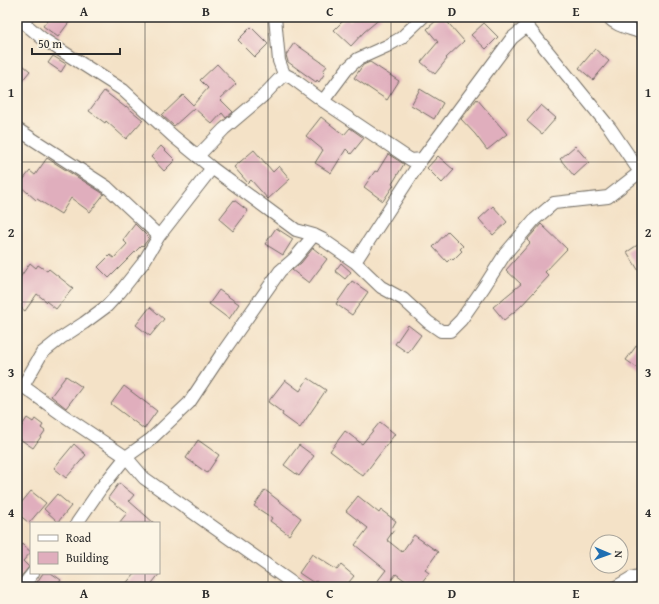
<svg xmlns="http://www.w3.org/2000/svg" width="659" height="604" viewBox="0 0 659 604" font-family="'Gentium Book Plus',serif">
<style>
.building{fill:#e0aebd}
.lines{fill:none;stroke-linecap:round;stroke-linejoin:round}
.minor-casing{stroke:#716b62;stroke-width:14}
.minor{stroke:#fff;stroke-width:12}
.grid{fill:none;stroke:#2b2b2b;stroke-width:1;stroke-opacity:0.55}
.neatline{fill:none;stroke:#2b2b2b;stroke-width:1.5}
.grid-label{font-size:13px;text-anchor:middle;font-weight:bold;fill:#2b2b2b}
</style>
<rect width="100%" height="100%" fill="#fcf5e5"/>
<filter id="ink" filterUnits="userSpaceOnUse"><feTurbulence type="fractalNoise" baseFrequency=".025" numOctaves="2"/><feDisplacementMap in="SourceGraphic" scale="8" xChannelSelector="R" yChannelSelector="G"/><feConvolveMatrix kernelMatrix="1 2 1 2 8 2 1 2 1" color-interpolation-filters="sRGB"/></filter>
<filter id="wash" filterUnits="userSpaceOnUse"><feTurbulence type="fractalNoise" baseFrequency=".012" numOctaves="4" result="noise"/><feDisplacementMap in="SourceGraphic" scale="16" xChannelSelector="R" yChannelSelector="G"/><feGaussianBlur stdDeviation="0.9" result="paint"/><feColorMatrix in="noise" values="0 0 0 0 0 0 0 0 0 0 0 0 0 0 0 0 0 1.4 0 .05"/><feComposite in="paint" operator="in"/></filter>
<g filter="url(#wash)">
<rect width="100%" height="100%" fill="#f4e2c7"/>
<g id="blocks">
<path class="building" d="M50,17H73L58,37L43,26Z
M354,17H382L364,32L351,46L334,30L346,18L350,21Z
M440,17H443L464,41L446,58L447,59L435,74L421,62L438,42L427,29Z
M484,23L498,37L486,49L471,35Z
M251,27L268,44L255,57L238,40Z
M294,43L327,66L323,71L325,73L319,82L317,80L316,82L288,62L286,55Z
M595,49L609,61L593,80L579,68Z
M53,56L66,64L61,72L48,63Z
M17,60L30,71L17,87Z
M370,62L399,81L387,100L354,78L363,65Z
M217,64L236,84L220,99L233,112L226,118L222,113L212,124L194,108L174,126L162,115L183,95L193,105L208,88L200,80Z
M420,89L443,103L434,119L411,105Z
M104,91L125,107L126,106L143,120L126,139L106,121L105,123L89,111Z
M477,99L507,134L487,150L475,134L461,119Z
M541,105L556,118L542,134L527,121Z
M321,117L344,135L350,128L364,138L351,154L346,149L331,173L315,163L323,150L306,136Z
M161,146L175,160L164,171L151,157Z
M575,146L589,162L574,176L560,159Z
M254,150L273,172L279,166L290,179L268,199L251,180L248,183L234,167Z
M388,154L404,164L392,184L394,185L383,201L364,187L375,171L377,172Z
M438,156L454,170L442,183L427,168Z
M47,158L104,194L90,212L71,198L61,214L37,199L36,200L19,185L30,171L35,175Z
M234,200L248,211L233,231L219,219Z
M493,206L507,222L493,235L479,219Z
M135,224L149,238L143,246L142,245L109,278L98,267L110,255L114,258L127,244L123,240Z
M541,224L567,249L545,272L549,276L520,307L504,320L493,307L521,284L506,270L530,243L527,240Z
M276,228L293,239L283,255L265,244Z
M448,231L463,246L460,249L462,251L453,260L451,258L447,262L433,247Z
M642,242V276L627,252Z
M313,248L327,259L309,283L292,270L301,263Z
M30,263L36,268L38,265L47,271L49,269L73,288L56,309L37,294L25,311L17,305V282Z
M341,263L351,272L345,279L335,271Z
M352,281L368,292L352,315L336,304Z
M219,290L239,304L229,319L209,304Z
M150,307L164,319L150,336L136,325Z
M408,325L421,335L408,353L395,344Z
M642,338V371L626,360Z
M66,376L82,387L66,408L51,396Z
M308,378L326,390L300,428L282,415L283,413L268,402L285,380L300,391Z
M124,386L157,411L144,429L111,404Z
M27,418L33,422L35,419L43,425L41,428L45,431L33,448L17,437V433Z
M380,422L395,434L363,476L330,451L345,431L362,444Z
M198,440L219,455L207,473L186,458Z
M74,444L86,455L66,478L54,468Z
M299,445L314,456L299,476L284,465Z
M119,483L134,495L129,501L154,523H119L127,513L108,498Z
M265,490L301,518L289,535L270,521L272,518L254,506Z
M31,491L46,503L29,523L17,513V508Z
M57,494L71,506L58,522L44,509Z
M358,496L379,513L381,510L396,521L392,528L394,530L387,540L402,552L414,535L438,552L425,570L429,573L418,587H414L396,574L386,587H382L376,583L386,570L355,545L368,528L346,511Z
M17,540L31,552L23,561L29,567L17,581Z
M312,554L337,570L341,565L354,576L345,587H323L316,581L314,583L299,573Z
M43,573H51L61,580L56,587H34Z
M135,573H160L149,587H123Z"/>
</g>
</g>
<g filter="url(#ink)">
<use href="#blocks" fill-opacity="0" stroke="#716b62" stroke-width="1"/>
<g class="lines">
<g class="minor-casing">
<path id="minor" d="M17,17L43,39L123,90L173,136L212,168L296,230L314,235L322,239L355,262L381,287L403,299L428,322L441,331H450L461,320L484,287L505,254L534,220L554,203L608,197L640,172
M275,17L279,61L284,74L292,78L323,101L411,160L422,159
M608,17C617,27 630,28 642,33
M525,18L527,26L610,128L642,175
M323,101L347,69L358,59L387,46L401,38L423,17
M17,129L107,187L159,236
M198,156L224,129L263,96L284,74
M355,262L422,159L512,38L527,26L528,17
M17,382L63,415L126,457L144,478L298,587
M23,386L42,353L61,338L84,323L107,306L120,292L143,263L159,236L212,168
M77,523L101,488L126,457L150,440L189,403L223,352L280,271L295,258L314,235
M22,587L33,573
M616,587L631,578L642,575"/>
</g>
<use href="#minor" class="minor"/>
</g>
</g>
<path class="grid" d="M145,17V523M268,17V587M391,17V587M514,17V587M17,162H642M17,302H642M17,442H642M145,573V587"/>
<rect width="659" height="604" fill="none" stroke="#fcf5e5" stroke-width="44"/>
<rect x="30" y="522" width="130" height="52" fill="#fcf5e5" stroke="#a8a49b"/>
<rect x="38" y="535" width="20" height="6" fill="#ffffff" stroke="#a8a49b"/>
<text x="66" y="542" font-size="12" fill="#2b2b2b">Road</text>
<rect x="38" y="552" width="20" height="12" fill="#e0aebd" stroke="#a8a49b"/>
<text x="66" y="562" font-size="12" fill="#2b2b2b">Building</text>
<g transform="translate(609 554) rotate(92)"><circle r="19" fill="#fcf5e5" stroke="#a8a49b"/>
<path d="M0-3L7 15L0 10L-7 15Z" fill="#1f6fb2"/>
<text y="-6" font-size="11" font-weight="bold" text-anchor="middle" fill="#2b2b2b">N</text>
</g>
<path d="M32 48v6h88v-6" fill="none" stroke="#2b2b2b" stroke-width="2"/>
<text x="38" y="48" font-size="12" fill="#2b2b2b" stroke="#fcf5e5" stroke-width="3" paint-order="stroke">50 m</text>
<rect x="22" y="22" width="615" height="560" class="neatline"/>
<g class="grid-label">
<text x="84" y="16">A</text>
<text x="206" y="16">B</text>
<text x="330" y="16">C</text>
<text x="452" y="16">D</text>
<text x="576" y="16">E</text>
<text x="11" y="97">1</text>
<text x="648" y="97">1</text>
<text x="11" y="237">2</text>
<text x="648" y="237">2</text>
<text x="11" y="377">3</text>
<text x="648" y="377">3</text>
<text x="11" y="517">4</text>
<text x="648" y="517">4</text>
<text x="84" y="598">A</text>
<text x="206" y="598">B</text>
<text x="330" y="598">C</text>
<text x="452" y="598">D</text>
<text x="576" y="598">E</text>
</g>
</svg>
